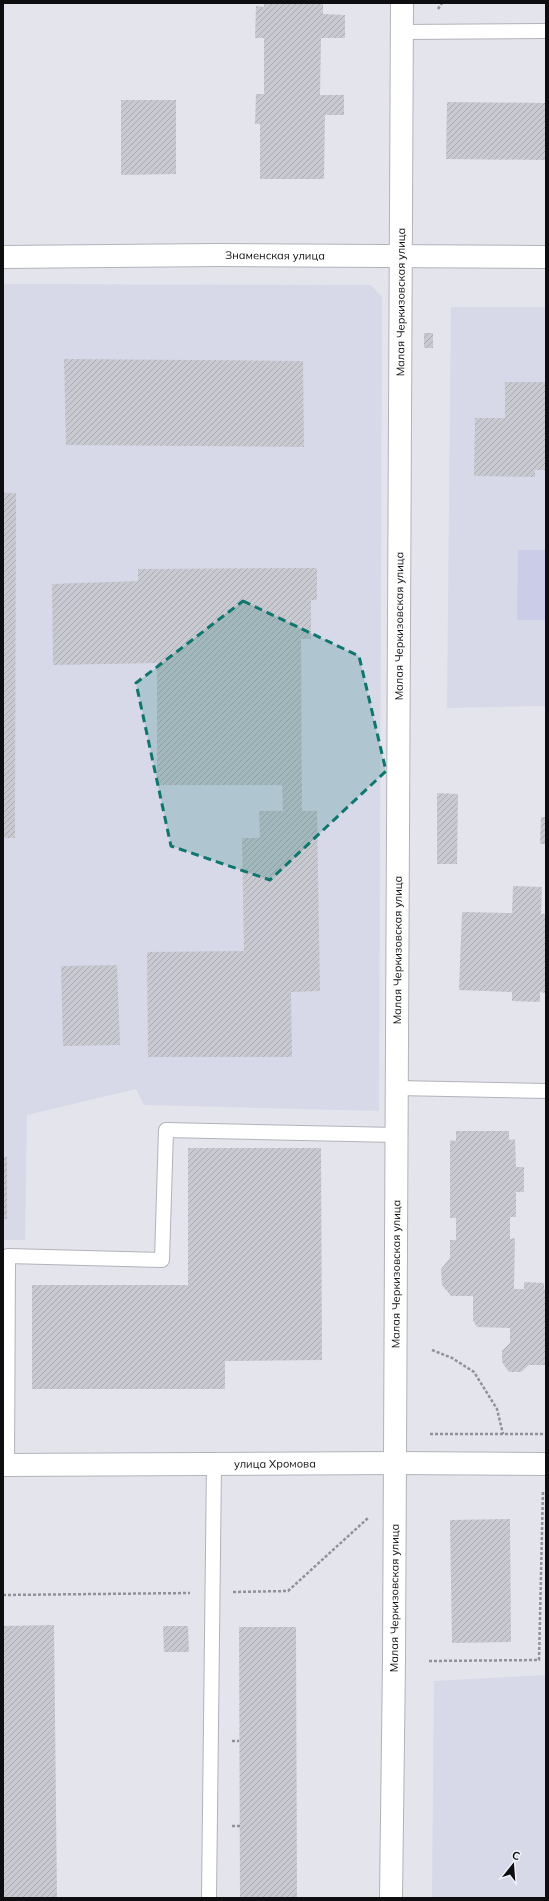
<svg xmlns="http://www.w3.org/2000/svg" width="549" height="1901" viewBox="0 0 549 1901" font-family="Mulish,sans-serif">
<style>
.built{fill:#d8d9e8}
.green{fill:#cbcce7}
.building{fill:url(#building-hatch)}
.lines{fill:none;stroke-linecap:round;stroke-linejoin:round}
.lane-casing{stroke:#b2b3ba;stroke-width:16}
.street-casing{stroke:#b2b3ba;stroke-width:24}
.secondary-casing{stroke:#b2b3ba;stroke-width:24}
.path{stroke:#919298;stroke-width:2.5;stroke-dasharray:3 2;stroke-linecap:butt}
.lane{stroke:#fff;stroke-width:14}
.street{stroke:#fff;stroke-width:22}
.secondary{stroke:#fff;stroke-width:22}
.marked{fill:#0f766e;fill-opacity:0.2;stroke:#0f766e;stroke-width:3;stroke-dasharray:8 5;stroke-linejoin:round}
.labels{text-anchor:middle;stroke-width:3.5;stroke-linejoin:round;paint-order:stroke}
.street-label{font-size:11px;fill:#0e0e10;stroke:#f0f1f9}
</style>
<defs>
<pattern id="building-hatch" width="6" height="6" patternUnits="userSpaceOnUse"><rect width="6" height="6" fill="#c8c9d1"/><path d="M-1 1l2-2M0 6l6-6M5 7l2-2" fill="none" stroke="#ababb2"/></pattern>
</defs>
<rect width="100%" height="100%" fill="#e3e4ec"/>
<path class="built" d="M3,284L371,285L382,297L379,1111L144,1105L136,1089L27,1115L25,1240H3Z
M451,307H546V706L447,708Z
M546,1675V1898H432L434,1681Z"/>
<path class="green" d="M518,550H546V620H517Z"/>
<path class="building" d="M264,3H323V14L345,15V38H321L320,95H344V115H325L324,179H260V124H255L256,94H264V38H255L256,6L264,7Z
M121,100H176V174L121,175Z
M447,102L546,103V160L446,159Z
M424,333H433V348H424Z
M64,359L303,361L304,447L66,445Z
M505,382H546V470H535V477L474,476L475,418H505Z
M3,493H16L15,838H3Z
M317,568V600H311V639H301L302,811H317L320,991L291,992L292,1057H148L147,952L244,951L242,838H260L259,811H283L282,785H157V663L53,665L52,584L138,581V569Z
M437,793L458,794L457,864H437Z
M541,817H546V844H540Z
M513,886L542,887L541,914H546V993L540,992V1002L512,1001V992L459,990L462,912L512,913Z
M117,965L120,1045L63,1046L61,966Z
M456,1131H509V1140L515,1139L516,1167H524V1192H516V1217H510V1239L515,1238L514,1289H524V1282L544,1283V1289H546V1365H529L521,1372H509L502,1362V1351L510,1343V1328L477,1327L473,1320V1296H451L442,1285L441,1269L450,1258V1240H456V1218H450V1140L456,1141Z
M188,1148H321L322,1360L225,1361V1389H32V1285H188Z
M3,1157H7V1219H3Z
M510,1519L511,1642L452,1643L450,1520Z
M54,1625L57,1898H3V1626Z
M163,1626H188L189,1652H164Z
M239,1627H296L297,1898H240Z"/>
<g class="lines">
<g class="lane-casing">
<path id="lane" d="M402,32L546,31
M397,1088L546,1091
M7,1465L8,1256L162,1260L166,1130L397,1135
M209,1898L214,1464"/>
</g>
<g class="street-casing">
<g id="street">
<path id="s1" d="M3,257L218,255L546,257"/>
</g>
</g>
<g class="secondary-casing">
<g id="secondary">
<path id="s2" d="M3,1465L395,1463L546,1464"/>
<path id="s3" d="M391,1898L394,1661L402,3"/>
</g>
</g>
<path class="path" d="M438,9L442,3
M432,1350L452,1358L474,1372L497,1409L503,1434
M430,1434H546
M233,1592L288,1591L368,1518
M3,1595L190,1593
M429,1661L539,1660L543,1490
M232,1741H239
M232,1826H240"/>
<use href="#lane" class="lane"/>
<use href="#street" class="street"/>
<use href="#secondary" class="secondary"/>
</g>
<path class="marked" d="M243,601L359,656L386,771L270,880L171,846L136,683Z"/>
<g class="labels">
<g class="street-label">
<text dy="4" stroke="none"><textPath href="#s1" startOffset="272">Знаменская улица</textPath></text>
<text dy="4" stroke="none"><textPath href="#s3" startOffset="1596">Малая Черкизовская улица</textPath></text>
<text dy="4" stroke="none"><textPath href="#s3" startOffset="1272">Малая Черкизовская улица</textPath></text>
<text dy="4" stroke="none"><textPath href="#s3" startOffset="948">Малая Черкизовская улица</textPath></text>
<text dy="4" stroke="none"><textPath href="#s3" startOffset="624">Малая Черкизовская улица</textPath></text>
<text dy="4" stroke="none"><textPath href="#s2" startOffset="272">улица Хромова</textPath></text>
<text dy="4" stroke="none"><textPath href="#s3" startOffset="300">Малая Черкизовская улица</textPath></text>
</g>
</g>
<rect width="549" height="1901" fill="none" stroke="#0e0e10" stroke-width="8"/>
<g transform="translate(513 1865) rotate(17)" stroke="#f0f1f9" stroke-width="3" paint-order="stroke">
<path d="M0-3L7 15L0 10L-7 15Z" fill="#0e0e10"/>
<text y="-6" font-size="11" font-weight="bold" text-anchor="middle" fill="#0e0e10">С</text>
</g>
</svg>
